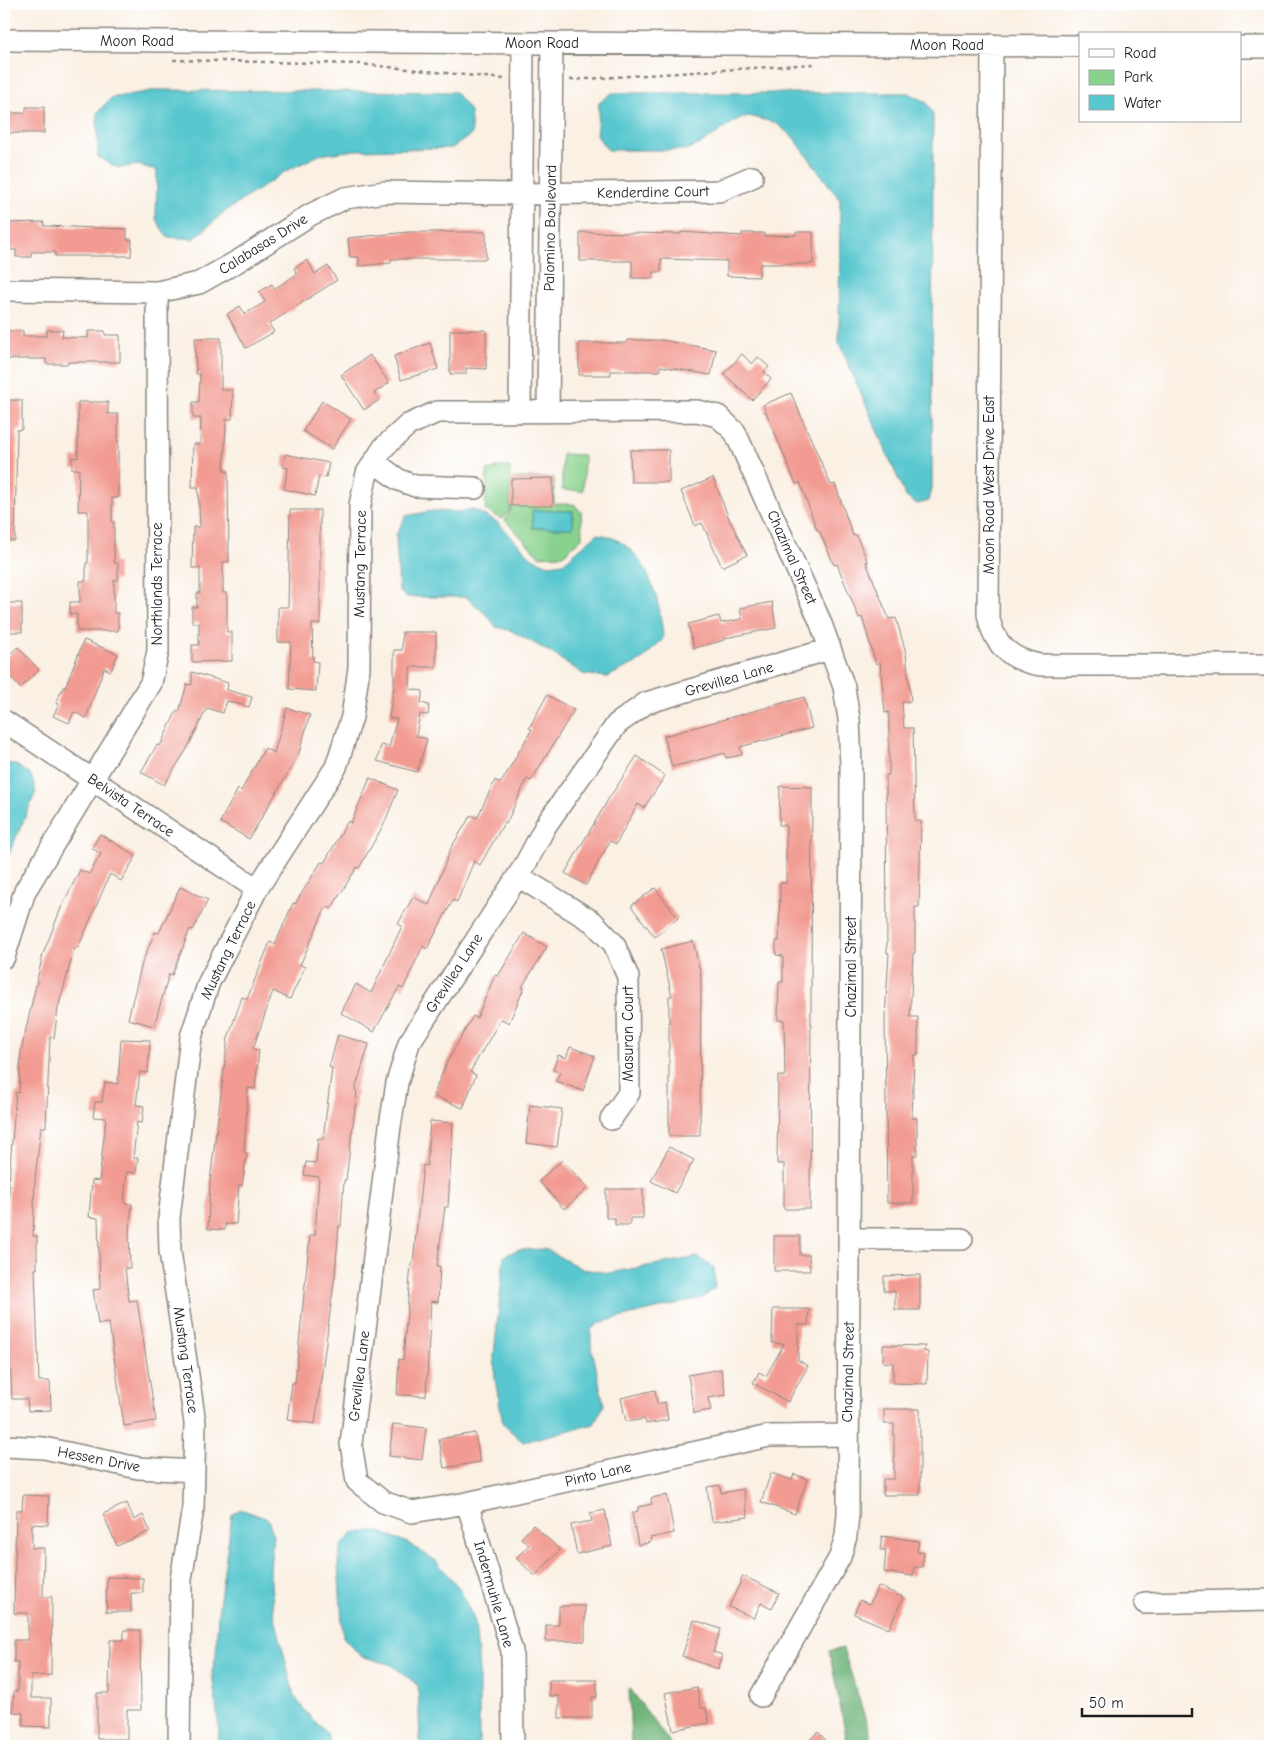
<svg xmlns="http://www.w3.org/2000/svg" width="1274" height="1750" viewBox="0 0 1274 1750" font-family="'Comic Neue',sans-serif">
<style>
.green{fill:#89d28e;stroke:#527755}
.forest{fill:#6eb479;stroke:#45684a}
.water{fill:#59c7cf;stroke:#3a7276}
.building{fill:#f29b92}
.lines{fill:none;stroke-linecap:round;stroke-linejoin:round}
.minor-casing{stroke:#8b8680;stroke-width:24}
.path{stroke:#8b8680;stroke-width:2.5;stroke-dasharray:4 4;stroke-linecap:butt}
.minor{stroke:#fff;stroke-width:21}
.labels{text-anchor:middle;stroke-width:4;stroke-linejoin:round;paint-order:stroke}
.street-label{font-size:15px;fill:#1c1c1c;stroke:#fff}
</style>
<rect width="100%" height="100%" fill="#fff"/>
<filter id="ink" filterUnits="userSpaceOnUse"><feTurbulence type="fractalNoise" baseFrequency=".02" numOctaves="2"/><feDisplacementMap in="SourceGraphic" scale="10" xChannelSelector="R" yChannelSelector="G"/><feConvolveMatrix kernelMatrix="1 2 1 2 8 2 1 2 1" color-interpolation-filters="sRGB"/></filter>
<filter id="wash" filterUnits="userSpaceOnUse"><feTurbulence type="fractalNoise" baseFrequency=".0096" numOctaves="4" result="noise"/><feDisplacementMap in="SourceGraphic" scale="20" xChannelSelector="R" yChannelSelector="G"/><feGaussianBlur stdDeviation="1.12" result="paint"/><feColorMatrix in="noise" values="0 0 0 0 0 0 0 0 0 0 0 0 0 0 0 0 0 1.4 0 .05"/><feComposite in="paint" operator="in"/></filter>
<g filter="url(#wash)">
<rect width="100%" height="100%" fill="#faf0e3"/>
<path class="green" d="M562,454L584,455L583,491L562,490Z
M495,467H510V510L502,519L485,510L487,470H495Z
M513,478H554V504H574L581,512L582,538L563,555L539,556L505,520L511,510Z"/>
<path class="forest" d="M843,1648L874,1746H848L829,1651Z
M629,1687L672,1746H631Z"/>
<path class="water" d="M157,90L455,92L470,111L472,134L452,148L355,150L319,155L286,171L223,213L194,239L167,237L156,219L157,170L137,165L118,168L98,157L97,113L111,98Z
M612,93H908L925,101L933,113L932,488L929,501L917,504L906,497L839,343L840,200L794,138L776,123L749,116L738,119L701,144L685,150H608L597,136L599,103Z
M472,509L497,522L532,558L549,565L563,563L597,534C645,539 661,599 663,639L642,660L607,677L583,674L550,652L512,631L496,627L488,616L466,597H406L399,591L396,535L406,516L432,511L459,512Z
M532,510L573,511V528H533Z
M4,762L16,765L31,775L36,792L4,865Z
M545,1249L582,1269L609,1273L698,1257L714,1268L715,1288L702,1298L602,1322L591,1329V1344L604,1405L594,1424L523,1442L503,1424L495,1379L494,1355L504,1256L517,1250Z
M240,1509L268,1519L273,1534L270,1570L273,1609L294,1696L310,1717L327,1733L331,1746H218L219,1730L212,1672L216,1656L218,1613L232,1515Z
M354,1532H380L408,1543L436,1561L460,1589L475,1622L479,1670V1746H425L420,1741L418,1685L392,1665L361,1656L343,1637L338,1563L341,1546Z"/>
<g id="blocks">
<path class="building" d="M26,107H44V133H4V113H26Z
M44,222V226L127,229V240H132L131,256H55V252H31V257H16V250H4V223Z
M409,232H486V259H391V263L359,266V257H350L348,238Z
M580,232L681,234V232L742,236V233H764V236L796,235V232H813V264H760L759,277L727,276V261L661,259V272H653V278H632V261H580Z
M307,260L315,274L328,266L337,280L269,324L274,332L246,348L227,314L240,306L245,314L265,302L259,292L272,284L274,289L297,274L294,268Z
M47,330H63L62,337L88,338V331H105V335H120V362H68V364H46V359H6V331H23V336H47Z
M450,330H486V369L466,368V374H450Z
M195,338H221V390H233L232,419H226L224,471H228L229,562H223V593H227V632H232V661L192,662V645H199V623H192V607H197V593H200V568H192L193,527H200L198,487H192L193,444H200L201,418H193V402H199L200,374H196Z
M627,340H662L716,350L711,375L660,366V371H611V375H579V343H627Z
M430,343L438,369L401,380L394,356Z
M742,354L752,364L758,357L769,367L764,372L771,379L752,400L724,374Z
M370,355L389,383L374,393L379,400L364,410L341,375Z
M791,393L831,485L835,484L853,536L856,535L868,562H866L889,619L896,618L906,653L911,701L902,702L904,728H913L915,821H921L919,907H915V953H913L910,1017H918V1055H914L912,1118H917V1155H913V1203H887L885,1017L889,953H887L886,775H889V712L885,713L880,662L876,664L862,617L859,618L837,564L834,565L819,530H817L800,482L796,484L763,405Z
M4,400H22V429L17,430L15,541H4Z
M322,401L351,419L332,449L303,431Z
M78,402H108V414H118V498H112V522H114V563H118V580H114V613H118V631H77V614H70V602H80V581H86V563H88V511H78L79,469H72V457L78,458Z
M630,450H669V482H631Z
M285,454L329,463L326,477L319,476L315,496L284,489L288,468L283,467Z
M553,478V506H511V479Z
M713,478L730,521L747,555L722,567L702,523L695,526L681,491Z
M290,510H320V624H312L313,661L318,662L316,691L289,689L291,642H278V607H288Z
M772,602L776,628L725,638V640L694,648L688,624L719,616L721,623L742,619L740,608Z
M4,603H22V632H4Z
M402,632H436V667H410V689L423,691L421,703L429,705L428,715L420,714L416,736L427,739L417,772L377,761L381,745L389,747L397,719L389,718L394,686V650H402Z
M84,640L118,654L111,671L104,668L86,718L74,712L69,723L53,716L59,704L56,703L63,687L65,688Z
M18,647L39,670L20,688L4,669V659Z
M192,672L228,683L227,690L252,697L249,707L227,701L223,713L207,708L187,749L164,785L141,772L157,745L160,746L177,710L179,712L187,684L192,685Z
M547,695L574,710L531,781L527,779L506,824L504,823L480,865L474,861L457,902L453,900L427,949L423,946L403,989L399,987L374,1032L341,1013L356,984L371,993L402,926L398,924L413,897L429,905L451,848L471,815L477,818L495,780L501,783L532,729L529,728Z
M804,697L812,728L740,747L742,755L726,758L725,753L672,767L664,736Z
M287,708L310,715L298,756L249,839L220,822L238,789L241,791L265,748L274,753Z
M637,756L665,776L644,808L638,804L616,844L610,841L586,885L565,873L609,798Z
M370,778L398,790L384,824L359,868L357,867L331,909L326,906L300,965L305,967L290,999L273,991L253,1049L259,1050L255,1089L248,1088L244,1152L247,1153L242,1186L239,1185L236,1224H225V1230L208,1229L210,1181L228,1038L242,997L247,999L270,942L275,945L293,903L295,904L321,862L324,863L348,821L351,823Z
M780,786L812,787L810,1209H784V1164H777L778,1076H785L784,1020H778L779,982H783V956L776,955V941H779L780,883H786V825H779Z
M100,834L136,856L121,881L110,874L78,948L75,947L58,1008L54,1038L50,1037L46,1127H41L35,1179L33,1236H37V1269H35L39,1381H50L51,1410L28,1411L27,1399H12L6,1269L10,1166L16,1092L19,1093L21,1051L43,954L61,908L80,870L89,874L101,854L92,848Z
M180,887L208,900L193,930L190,929L172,975L169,974L154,1026L128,1019L142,963L155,932L159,933Z
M655,888L678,918L655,937L631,906Z
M524,933L547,947L522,987L524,988L509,1023L501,1019L470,1072L476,1075L463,1108L433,1096L447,1062L473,1016L477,1018L495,975L498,976Z
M693,941L701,975L700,1136H669V996H672L661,949Z
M338,1035L369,1044L355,1090L357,1091L346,1180H344L341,1226H339L335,1275L315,1424L287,1420L292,1383H295L310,1235H315L319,1177L304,1175L306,1162L316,1163L318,1138L323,1139L332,1068L329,1067Z
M121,1039L150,1040L148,1073L140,1072L136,1105L144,1106L142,1123L137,1122L133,1158H138L136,1173L127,1172L124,1203L132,1204L129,1230L130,1268H125L129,1301L137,1300L156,1421L124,1426L109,1323L98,1324L93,1290L100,1289L98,1218L89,1217L92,1180L99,1181L106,1118L93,1117L95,1102H102L105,1082L118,1084Z
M570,1047L595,1056L583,1091L556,1081L560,1072L553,1070L558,1055L566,1058Z
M530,1105L562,1109L557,1147L526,1143Z
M430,1121L453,1123L448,1207H445L437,1266H440L438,1302L431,1301L426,1396L397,1395L399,1359L403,1360L411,1264H413L423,1165L427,1166Z
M669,1147L694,1160L675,1193L651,1181Z
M562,1160L588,1188L564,1209L539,1181Z
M606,1189H643V1218H630V1225H615V1218H606Z
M774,1236H800V1255H809L810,1271H774Z
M920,1275V1310H895V1291H884V1276Z
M773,1309H809L808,1325H798V1360L808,1366L788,1402L753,1383L759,1372L766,1376L784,1344L772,1343Z
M883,1345L925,1346L924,1351L928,1352L927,1384L893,1383V1363L883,1362Z
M721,1369L726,1395L708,1398L711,1410L694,1413L688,1375Z
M655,1390L657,1404L665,1402L668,1420L646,1424L645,1419L626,1422L621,1398Z
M884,1409H920V1495H883V1479H894V1424H884Z
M393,1424L426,1428L422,1460L389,1456Z
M475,1433L480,1462L444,1468L439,1439Z
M771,1473L792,1480L794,1474L807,1479L795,1514L761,1502Z
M720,1485L721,1493L743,1489L748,1517L712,1522L707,1487Z
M23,1495L49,1496L48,1525L32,1524V1548H44L43,1597H52L51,1675L31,1676V1698H51V1727L23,1726V1713L13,1712L14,1691H18V1662H14V1640H28V1613H14L16,1510H22Z
M667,1495L674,1533L650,1538L651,1542L638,1545L632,1513L638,1511V1507L652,1504L651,1498Z
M127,1503L134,1520L143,1515L150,1531L117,1546L103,1514Z
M605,1510L612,1546L577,1554L571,1525L592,1521L590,1513Z
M533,1525L560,1550L535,1576L516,1558L529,1545L521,1538Z
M882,1536L919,1541L917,1552L924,1553L922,1567H914L913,1576L884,1572L886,1550H880Z
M743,1576L779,1593L772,1608L761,1603L754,1618L729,1607Z
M107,1577L143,1578V1593H131V1612H106Z
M878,1586L903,1597L889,1629L854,1614L860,1600L870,1604Z
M559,1606H585V1641H546V1625H559Z
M694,1620L721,1629L713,1652L723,1655L718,1669L682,1656Z
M124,1630H140L141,1710H127V1739H97V1693H109L110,1640H124Z
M549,1680H597V1697H592V1718H559V1696H549Z
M697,1687L701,1708H706L709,1723L673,1730L665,1693Z
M818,1732L831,1746H803Z"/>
</g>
</g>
<g filter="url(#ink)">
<use href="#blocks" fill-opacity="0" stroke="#8b8680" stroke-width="1"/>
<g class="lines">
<g class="minor-casing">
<path id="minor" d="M4,40L1080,46
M992,45L988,614C993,644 1010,660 1040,665H1270
M1240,47H1270
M4,290L157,292L199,283L238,261L310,215L345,198L385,192L522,194L719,191L752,177
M520,411L523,43
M548,412L552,44
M374,462L399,480L415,486L475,488
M830,649L646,703L617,724L546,825L525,865L409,1043L397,1083L390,1126L351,1444L357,1481L383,1502L412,1512L467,1503L769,1436L848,1435
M4,721L257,889
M518,876L593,922L614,944L628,977L629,1093L611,1119
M4,957L25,891L151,683L158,651L157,292
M850,1239H962
M4,1446L44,1448L138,1468L194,1471
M467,1503L512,1651L513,1746
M1145,1603L1270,1600
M179,1746L181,1579L193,1509L195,1423L170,1251L169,1218L191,1037L209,982L257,889L336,767L352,717L359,668L360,505L367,473L384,447L408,425L437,412L697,411L718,416L735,432L820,621L844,687L849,719L851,766L848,1514L846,1536L840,1557L761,1696"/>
</g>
<path class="path" d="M173,60L360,64L504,79
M570,80L814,64"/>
<use href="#minor" class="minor"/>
</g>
</g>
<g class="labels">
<g class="street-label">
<text x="137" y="46">Moon Road</text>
<text x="542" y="48">Moon Road</text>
<text x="947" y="50">Moon Road</text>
<text transform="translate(653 192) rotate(-1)" y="5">Kenderdine Court</text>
<text transform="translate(550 228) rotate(-89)" y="5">Palomino Boulevard</text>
<text transform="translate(263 244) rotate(-32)" y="5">Calabasas Drive</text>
<text transform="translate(989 485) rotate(-90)" y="5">Moon Road West Drive East</text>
<text transform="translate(792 557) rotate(66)" y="5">Chazimal Street</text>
<text transform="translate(360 564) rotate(-89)" y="5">Mustang Terrace</text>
<text transform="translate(157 584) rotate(-90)" y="5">Northlands Terrace</text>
<text transform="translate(729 679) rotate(-16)" y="5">Grevillea Lane</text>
<text transform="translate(131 805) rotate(34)" y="5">Belvista Terrace</text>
<text transform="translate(228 950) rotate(-64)" y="5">Mustang Terrace</text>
<text transform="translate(851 967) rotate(-90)" y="5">Chazimal Street</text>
<text transform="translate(454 973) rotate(-57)" y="5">Grevillea Lane</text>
<text transform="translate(628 1034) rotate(-90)" y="5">Masuran Court</text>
<text transform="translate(186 1360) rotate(82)" y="5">Mustang Terrace</text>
<text transform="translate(848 1372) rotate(-89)" y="5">Chazimal Street</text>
<text transform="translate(359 1376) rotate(-83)" y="5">Grevillea Lane</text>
<text transform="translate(99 1459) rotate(11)" y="5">Hessen Drive</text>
<text transform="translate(598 1474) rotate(-13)" y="5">Pinto Lane</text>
<text transform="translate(494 1594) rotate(74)" y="5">Indermuhle Lane</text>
</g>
</g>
<rect width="1274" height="1750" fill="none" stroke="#fff" stroke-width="20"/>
<rect x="1079" y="32" width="162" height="90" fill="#ffffff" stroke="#a4a4a4"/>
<rect x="1089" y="49" width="25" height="8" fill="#ffffff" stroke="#a4a4a4"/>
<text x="1124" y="58" font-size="15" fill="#1c1c1c">Road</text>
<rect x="1089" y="70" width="25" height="15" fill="#89d28e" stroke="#a4a4a4"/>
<text x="1124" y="82" font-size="15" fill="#1c1c1c">Park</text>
<rect x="1089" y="95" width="25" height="15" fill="#59c7cf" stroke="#a4a4a4"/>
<text x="1124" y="108" font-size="15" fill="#1c1c1c">Water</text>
<path d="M1082 1708v8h110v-8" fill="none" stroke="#1c1c1c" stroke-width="2.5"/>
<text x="1089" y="1708" font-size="15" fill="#1c1c1c" stroke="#ffffff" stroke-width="4" paint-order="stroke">50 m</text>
</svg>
